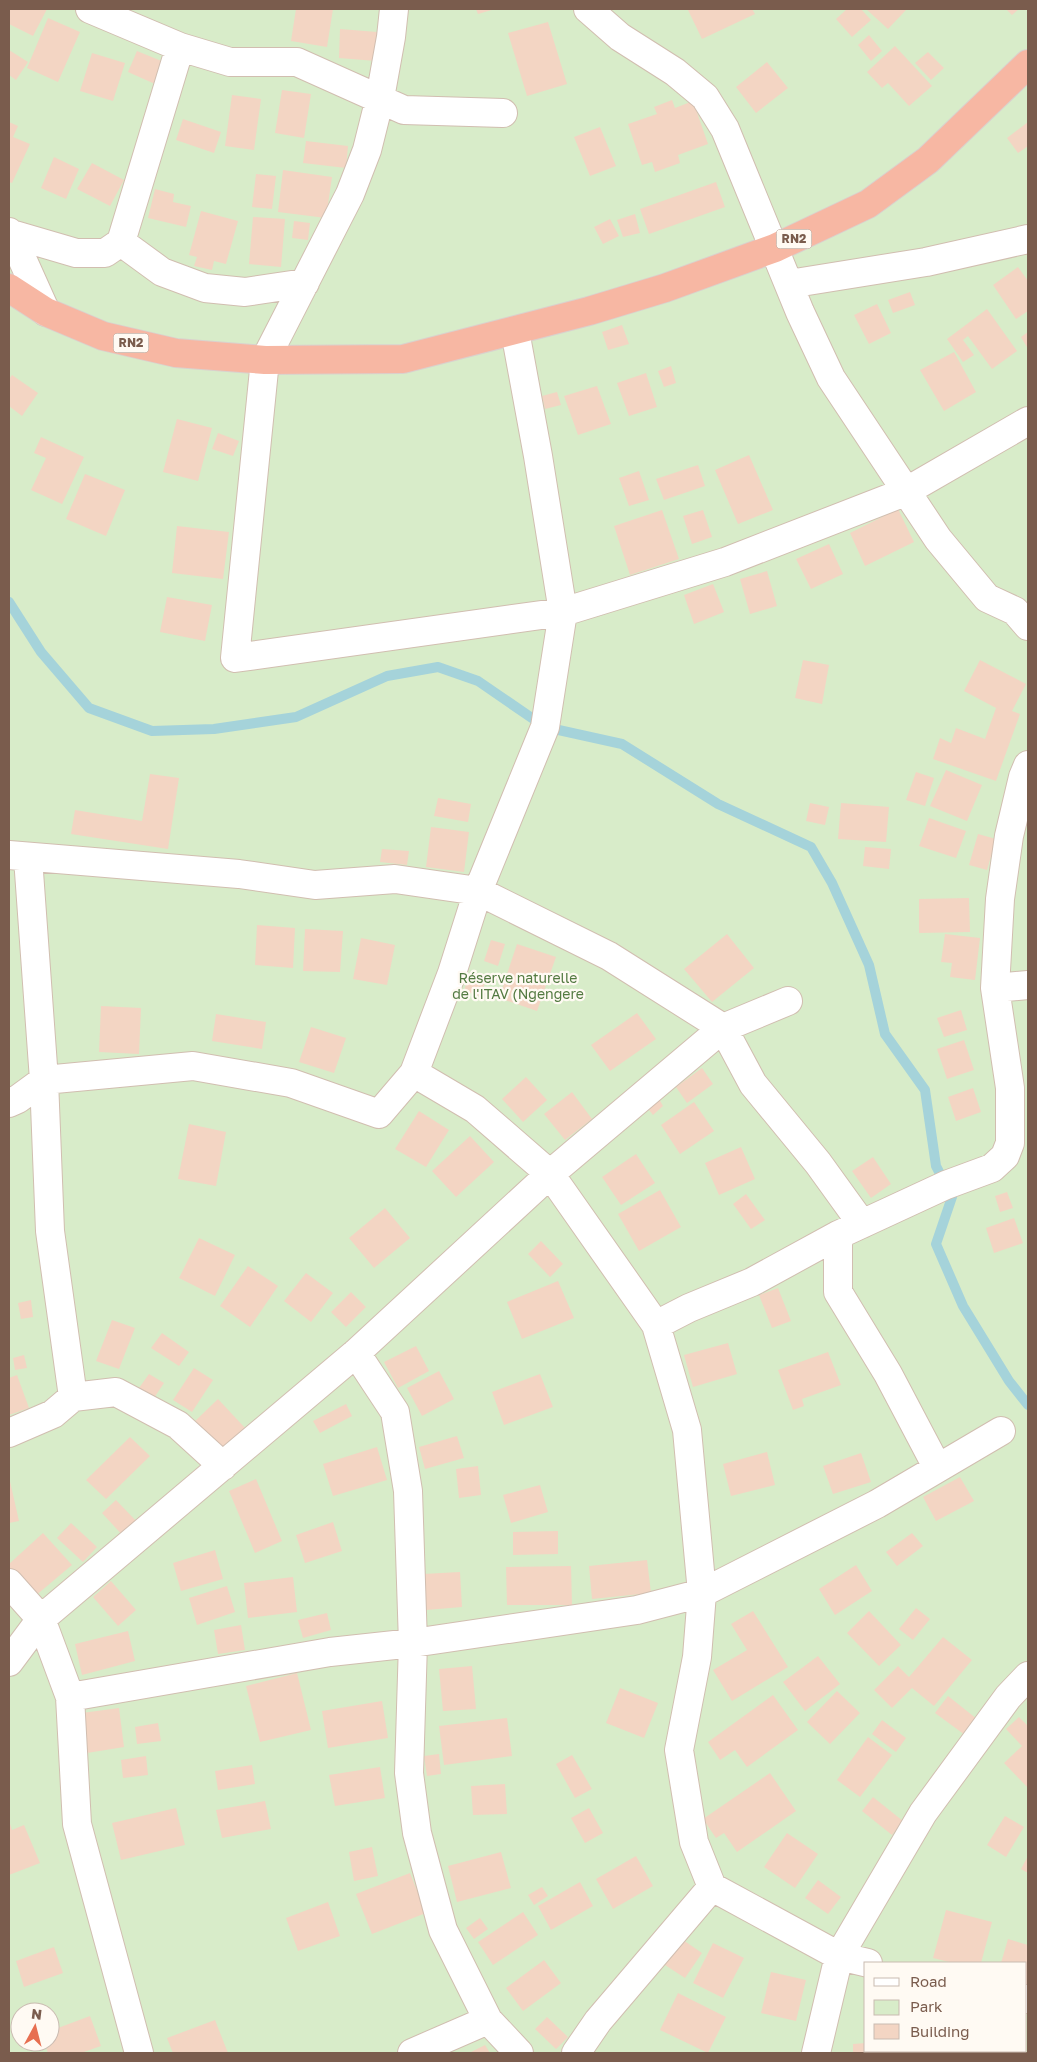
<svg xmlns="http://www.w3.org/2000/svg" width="1037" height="2062" viewBox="0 0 1037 2062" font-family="'Golos Text',sans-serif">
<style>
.green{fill:#d8ecc9;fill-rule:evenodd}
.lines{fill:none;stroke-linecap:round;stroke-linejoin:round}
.stream{stroke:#a5d3da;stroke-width:10}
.building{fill:#f3d5c3}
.minor-casing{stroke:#d1beb0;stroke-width:30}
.highway-casing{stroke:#dad1cd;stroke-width:30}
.minor{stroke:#fff;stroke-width:28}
.highway{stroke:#f7b7a3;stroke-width:28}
.labels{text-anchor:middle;stroke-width:4.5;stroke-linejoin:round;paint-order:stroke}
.shield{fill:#fffaf3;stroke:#a28b7f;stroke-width:1}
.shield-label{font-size:12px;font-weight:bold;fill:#7a5c4d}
.park-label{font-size:14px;fill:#537a41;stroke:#fffaf3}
</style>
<rect width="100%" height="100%" fill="#fdf6ec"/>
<path class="green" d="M9,9H1028V2053H9ZM866,1963H1026V2051H866ZM20,2012H50V2042H20Z"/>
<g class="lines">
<path class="stream" d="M9,602L41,652L89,708L152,731L214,729L296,717L387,676L438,667L478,681L545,727L622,744L718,804L811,847L832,883L869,965L885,1034L925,1090L936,1166L952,1197L936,1244L963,1306L1009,1381L1028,1405"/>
</g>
<path class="building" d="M9,9H47L33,36L9,24Z
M296,9H333L327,47L291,41Z
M476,9H495L478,14Z
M690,9H752L755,14L702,39L688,10Z
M847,9H861L871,20L852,37L836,19Z
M866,9H904L906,10L888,29Z
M1006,9H1019L1012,15Z
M48,18L80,32L58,82L27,68Z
M548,22L567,84L527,96L508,33Z
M340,29L377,32L376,61L339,58Z
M869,35L882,51L871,61L858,45Z
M895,46L932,86L909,106L888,83L882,88L867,72Z
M9,50L28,62L16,80L9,75Z
M137,51L164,62L155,84L128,72Z
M928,52L944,68L931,80L915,63Z
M92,53L125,63L113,101L80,91Z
M767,62L788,88L756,113L736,87Z
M282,90L311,94L304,138L275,133Z
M232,95L261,99L254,150L225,146Z
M672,100L675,108L693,101L708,144L678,155L680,163L655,172L652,162L642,165L628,124L657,114L654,107Z
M183,119L221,132L214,153L176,140Z
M9,122L18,126L13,137L30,144L12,183L9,182Z
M1028,122V146L1018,153L1007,138Z
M600,127L616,166L590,176L574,137Z
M306,141L348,146L346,168L303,163Z
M54,157L79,169L66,199L41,188Z
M92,163L124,180L110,206L77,189Z
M283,170L332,177L326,218L278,212Z
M256,174L276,176L272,209L252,207Z
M716,182L725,207L649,234L640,209Z
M155,189L174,194L173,202L191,206L186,227L148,218Z
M201,211L238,221L226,264L214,261L212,270L194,266L197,257L189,255Z
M635,214L640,233L623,237L617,220Z
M253,217L285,219L281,267L249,264Z
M610,219L619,236L603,244L594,227Z
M294,221L310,223L308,240L292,238Z
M1018,267L1028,281V311L1016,319L993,285Z
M910,292L915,305L893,313L888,300Z
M877,304L891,333L869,344L854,315Z
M987,309L1017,351L992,369L968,336L963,340L974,355L963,362L947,339Z
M622,325L629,344L608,350L602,332Z
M1028,332V349L1021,337Z
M954,352L976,392L944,411L920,370Z
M671,366L676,383L664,387L658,371Z
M646,373L657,407L629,416L617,383Z
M12,375L38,393L22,416L9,406V379Z
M597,386L611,424L578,435L564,396Z
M557,392L561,405L545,409L542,396Z
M177,419L212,428L198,481L163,472Z
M218,433L239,441L233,456L212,449Z
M41,437L84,457L62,504L31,490L46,458L34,453Z
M749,455L773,510L738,524L715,470Z
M698,465L705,486L664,500L656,479Z
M639,471L649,500L629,506L619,478Z
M85,474L125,490L106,536L66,519Z
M898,509L914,542L865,566L850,533Z
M662,510L679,559L630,575L614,526Z
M703,510L712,537L692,544L683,516Z
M177,526L229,532L223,579L172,573Z
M829,544L843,574L811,589L796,559Z
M767,571L777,606L750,614L740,579Z
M713,584L724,612L694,624L684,595Z
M167,597L212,605L205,641L160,632Z
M803,660L829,665L822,704L795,698Z
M980,660L1026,684L1012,711L1020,714L996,781L933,759L940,738L951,743L956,728L985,739L996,708L964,691Z
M946,770L982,785L967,821L930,806Z
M916,772L934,778L925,806L906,800Z
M150,774L179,778L168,849L71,834L75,810L142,821Z
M438,798L471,804L468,822L434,816Z
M810,803L829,807L825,825L806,821Z
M841,803L889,807L886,842L838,839Z
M929,818L966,831L956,858L919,846Z
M431,827L469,832L464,872L426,867Z
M978,834L996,839L987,870L969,865Z
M865,847L891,849L889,869L863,866Z
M382,849L409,851L407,865L380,862Z
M969,898L970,932L919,933V899Z
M257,925L295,928L293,968L255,965Z
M305,929L343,931L340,972L303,971Z
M727,934L754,968L712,1002L684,969Z
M945,934L980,938L975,980L950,977L952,963L941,962Z
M361,938L395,945L387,985L353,979Z
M491,940L505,944L498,966L484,961Z
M517,944L556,957L537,1011L499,998Z
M470,972L487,978L480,996L464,991Z
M101,1006L141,1008L139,1054L99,1052Z
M961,1010L967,1030L944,1037L937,1018Z
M637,1013L656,1039L610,1071L591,1045Z
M216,1014L266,1022L262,1049L212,1041Z
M311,1027L346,1038L334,1073L299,1062Z
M964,1040L974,1070L947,1079L937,1049Z
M702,1068L713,1084L687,1103L676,1087Z
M526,1077L547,1100L523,1122L502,1099Z
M973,1088L981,1112L956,1121L948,1097Z
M572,1092L592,1119L565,1140L544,1114Z
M659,1099L663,1106L653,1115L649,1110Z
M694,1102L714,1131L680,1154L661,1125Z
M419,1111L449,1130L426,1167L395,1149Z
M189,1124L226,1132L216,1186L178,1179Z
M470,1136L494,1162L456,1197L432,1171Z
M741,1147L755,1179L719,1195L705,1163Z
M636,1154L655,1183L621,1205L602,1177Z
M873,1157L891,1184L871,1198L852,1171Z
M660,1190L681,1227L639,1251L618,1214Z
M1007,1192L1013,1208L1000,1212L995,1196Z
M746,1194L765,1220L751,1229L733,1204Z
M385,1208L410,1238L374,1268L349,1238Z
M1014,1218L1023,1243L994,1253L986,1228Z
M199,1238L235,1255L215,1296L179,1278Z
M541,1241L563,1264L550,1277L528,1254Z
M248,1266L278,1286L250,1327L220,1306Z
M306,1273L333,1293L311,1322L284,1301Z
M558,1281L574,1318L522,1339L507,1302Z
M778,1288L791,1321L772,1328L759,1295Z
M351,1292L366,1307L346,1327L331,1312Z
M31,1300L33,1317L21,1319L18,1303Z
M112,1320L135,1328L119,1369L96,1361Z
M162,1333L189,1352L179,1366L151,1348Z
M728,1343L737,1374L693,1387L684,1355Z
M416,1346L429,1371L398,1388L384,1362Z
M828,1352L841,1385L802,1399L804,1406L793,1410L778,1370Z
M24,1355L27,1368L15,1370L13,1358Z
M194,1368L213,1380L192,1412L173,1400Z
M439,1371L454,1399L422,1416L407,1388Z
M149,1374L164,1383L154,1398L139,1388Z
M540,1374L553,1407L504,1425L492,1392Z
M17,1375L29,1408L9,1415V1378Z
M218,1399L246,1429L220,1453L192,1424Z
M346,1404L352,1416L320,1433L313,1421Z
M457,1436L464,1458L425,1469L419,1447Z
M130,1437L150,1456L106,1499L86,1480Z
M377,1447L387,1480L333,1496L323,1464Z
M767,1452L775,1485L731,1496L723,1464Z
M861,1453L871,1482L833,1494L823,1466Z
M478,1466L481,1495L459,1498L456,1469Z
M9,1477L19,1521L9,1523Z
M960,1477L974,1501L936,1521L923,1497Z
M256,1479L282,1541L255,1553L229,1491Z
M540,1485L548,1512L511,1523L503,1495Z
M116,1500L140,1525L125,1538L102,1513Z
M333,1522L342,1551L305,1563L296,1535Z
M71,1523L97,1547L83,1562L57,1538Z
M558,1531V1554L513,1555V1532Z
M43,1533L72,1565L34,1597L9,1568V1564Z
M912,1533L923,1546L897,1566L886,1552Z
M215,1550L223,1579L181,1591L173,1563Z
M647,1560L651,1593L592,1599L589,1566Z
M856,1565L872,1591L835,1615L819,1589Z
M571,1566L572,1605H507L506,1567Z
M460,1572L462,1607L426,1610L423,1574Z
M293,1577L297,1612L248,1618L244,1583Z
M111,1581L136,1610L118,1626L93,1597Z
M227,1586L235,1612L197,1625L189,1598Z
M916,1608L930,1619L913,1640L899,1629Z
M753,1611L788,1667L732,1701L713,1670L747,1650L731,1624Z
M869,1611L901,1645L879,1666L847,1633Z
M327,1613L331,1630L303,1638L298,1620Z
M241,1625L245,1650L218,1654L214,1630Z
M128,1631L135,1661L82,1675L75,1644Z
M943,1637L972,1660L934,1706L912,1688L892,1708L874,1690L898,1666L909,1677Z
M818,1656L840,1684L805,1711L783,1682Z
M472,1666L476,1709L443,1711L439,1669Z
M297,1673L311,1730L260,1742L246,1686Z
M620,1688L658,1703L644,1738L606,1723Z
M837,1691L860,1713L830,1744L807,1722Z
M773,1695L798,1730L747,1767L735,1750L720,1760L708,1742Z
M948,1696L977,1719L965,1735L935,1713Z
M382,1701L388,1738L328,1748L322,1711Z
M119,1708L124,1747L87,1753L82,1713Z
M1019,1717L1028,1726V1788L1004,1763L1022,1746L1006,1729Z
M507,1718L512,1756L444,1765L439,1726Z
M882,1720L906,1738L896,1752L872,1734Z
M158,1723L161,1741L137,1744L135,1727Z
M868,1737L892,1755L860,1797L837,1780Z
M439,1754L441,1774L427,1776L424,1756Z
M572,1755L592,1789L575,1798L556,1764Z
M146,1756L148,1775L123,1778L121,1760Z
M252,1765L255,1784L218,1790L215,1771Z
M380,1767L385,1798L335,1806L329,1775Z
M770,1773L796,1811L737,1852L724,1833L716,1838L703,1819Z
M505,1784L507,1814L473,1815L471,1786Z
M873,1797L903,1821L892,1835L862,1811Z
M265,1801L271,1829L222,1838L216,1810Z
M176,1808L185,1845L121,1860L112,1823Z
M589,1808L603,1833L585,1843L571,1818Z
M1005,1816L1024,1827L1006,1857L987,1845Z
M9,1821L12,1830L24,1825L40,1863L9,1875Z
M787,1833L818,1854L795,1888L764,1867Z
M372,1847L378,1876L354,1881L349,1852Z
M501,1852L511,1888L457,1902L448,1866Z
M636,1856L653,1886L613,1909L596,1879Z
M1028,1856V1873L1021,1869Z
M410,1873L426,1913L372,1934L356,1894Z
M818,1880L841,1897L828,1914L805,1898Z
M580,1882L593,1906L551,1930L538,1906Z
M542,1887L548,1896L534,1905L528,1895Z
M328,1902L340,1936L298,1951L286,1918Z
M946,1910L992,1922L981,1963H953L933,1958Z
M523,1912L538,1935L493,1965L478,1942Z
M480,1918L488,1929L474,1939L466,1928Z
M1008,1939L1028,1945V1985H1026V1963H1001Z
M683,1940L702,1953L685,1978L665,1965Z
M713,1943L744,1958L723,1998L693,1983Z
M54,1947L63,1973L24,1987L16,1961Z
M544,1960L561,1983L523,2011L506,1988Z
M771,1972L806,1980L796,2021L761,2013Z
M678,1993L726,2017L708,2053L660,2030Z
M90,2016L101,2046L81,2053H48L44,2042H50V2031Z
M547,2017L568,2037L556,2049L535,2029Z
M215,2020L228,2053H173L167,2038Z
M866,2043V2051H892V2053H853V2044Z
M485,2045L490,2053H469Z
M987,2051H1018L1019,2053H988Z"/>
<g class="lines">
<g class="minor-casing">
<path id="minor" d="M90,9L180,47L230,62H297L404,110L503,113
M394,9L391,37L380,98L367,150L350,194L265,360L235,658L563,612L725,562L905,492L1028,421
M588,9L620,37L675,72L705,97L725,129L800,312L831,378L938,539L987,598L1015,611L1028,626
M9,232L11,234L46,312
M11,234L76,253H105L121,242L180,47
M121,242L162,272L205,288L245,292L305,283
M789,284L926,262L1028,239
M9,855L239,874L315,885L395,879L478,891L609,956L723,1028L753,1084L818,1163L862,1224
M28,858L44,1080L50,1231L73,1397
M995,988L1028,985
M414,1073L475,1109L550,1174L656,1325L687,1430L702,1593L697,1657L679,1750L694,1842L712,1887L839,1956L868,1963
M9,1103L18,1099L44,1080L193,1066L291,1083L379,1114L414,1073L452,973L478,891L545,727L563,612L538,456L515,331
M838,1235V1292L888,1374L937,1467
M656,1325L689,1308L752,1282L838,1235L946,1185L992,1168L1005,1156L1010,1143V1088L995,988L1000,899L1009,836L1023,777L1028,765
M356,1353L395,1412L408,1491L413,1643L409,1773L417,1833L443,1930L488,2020L519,2053
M9,1433L53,1414L73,1397L116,1392L178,1425L223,1466
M9,1583L41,1619L70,1697L77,1824L139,2053
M9,1662L41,1619L356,1353L550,1174L723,1028L788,1001
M70,1697L330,1652L413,1643L637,1610L702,1593L877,1504L1001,1431
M1026,1999H1028
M412,2053L488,2020
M576,2053L598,2021L712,1887
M816,2053L839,1956L923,1813L1008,1697L1028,1676"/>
</g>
<g class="highway-casing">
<path id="highway" d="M9,288L46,312L103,336L176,353L265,360L403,359L589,311L665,288L775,248L868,204L928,160L1028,64"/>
</g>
<use href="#minor" class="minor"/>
<use href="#highway" class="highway"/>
</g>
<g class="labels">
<g class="shield">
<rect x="776.5" y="229.5" width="35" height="19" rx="4"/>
<rect x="113.5" y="333.5" width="35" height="19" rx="4"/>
</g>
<g class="shield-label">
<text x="794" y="243">RN2</text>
<text x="131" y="347">RN2</text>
</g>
<g class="park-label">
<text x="518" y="983">Réserve naturelle<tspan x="518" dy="16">de l'ITAV (Ngengere</tspan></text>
</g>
</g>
<rect width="1037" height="2062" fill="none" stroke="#7a5c4d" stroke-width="20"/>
<rect x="864" y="1962" width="162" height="90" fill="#fffaf3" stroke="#cabbb1"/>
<rect x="874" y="1978" width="25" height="8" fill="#ffffff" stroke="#cabbb1"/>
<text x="910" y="1987" font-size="15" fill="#7a5c4d">Road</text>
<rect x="874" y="2000" width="25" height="15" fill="#d8ecc9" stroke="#cabbb1"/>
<text x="910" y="2012" font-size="15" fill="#7a5c4d">Park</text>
<rect x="874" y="2024" width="25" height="15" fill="#f3d5c3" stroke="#cabbb1"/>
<text x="910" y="2037" font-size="15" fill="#7a5c4d">Building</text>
<g transform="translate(35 2027) rotate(7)"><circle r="24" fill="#fffaf3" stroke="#cabbb1"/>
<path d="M0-4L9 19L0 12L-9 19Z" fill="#e76f51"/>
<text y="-8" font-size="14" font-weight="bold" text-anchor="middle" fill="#7a5c4d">N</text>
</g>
</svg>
